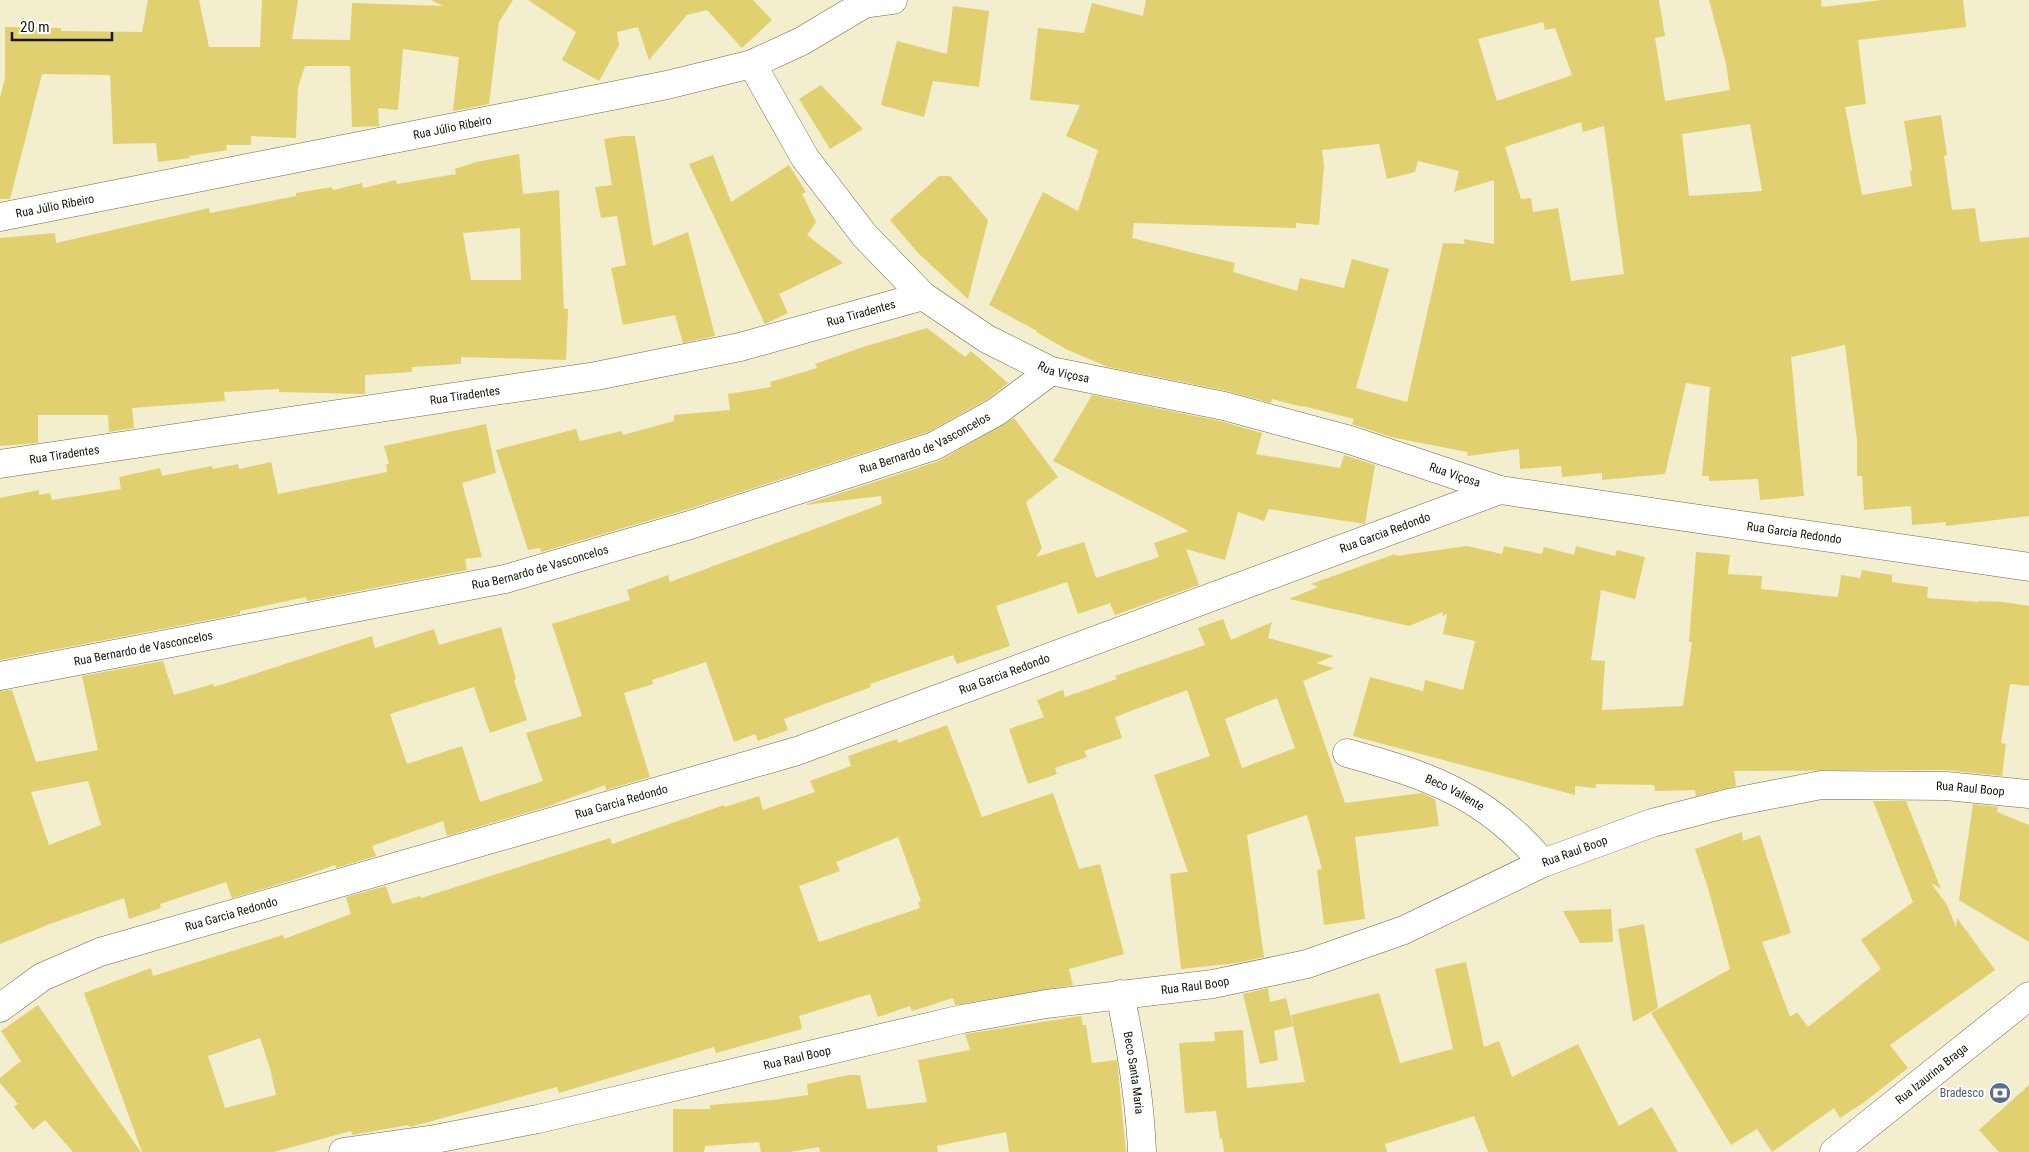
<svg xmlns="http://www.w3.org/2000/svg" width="2029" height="1152" viewBox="0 0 2029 1152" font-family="'Roboto Condensed',sans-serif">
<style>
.building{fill:#e1d06f;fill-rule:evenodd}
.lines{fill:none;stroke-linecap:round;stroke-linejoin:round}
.street-casing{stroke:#6d684d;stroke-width:29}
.street{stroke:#fff;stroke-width:28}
.labels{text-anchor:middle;stroke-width:4.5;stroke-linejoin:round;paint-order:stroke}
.street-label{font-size:12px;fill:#16150a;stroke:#fff}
.service-label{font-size:12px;fill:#4e5e75;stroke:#fff;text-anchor:end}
</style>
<rect width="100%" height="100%" fill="#f2eece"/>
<path class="building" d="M148,0H199L209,47H260L262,0H298L292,39L350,40L352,3L443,6L431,0H513L499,22L489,104L453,111L459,57L403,49L398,110L378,108L379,126L352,127L350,66H305L298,87L296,138L251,136V145H226L227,150L189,156L190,158L158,162L156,143L113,144L110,75L42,74L10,199H0V98L5,78V27L61,28V31L142,32Z
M528,0H753L772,20L742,48L707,10L687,15L649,60L638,27L617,32L619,45L599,81L562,60L576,32Z
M1146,0H1659L1665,36L1655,38L1665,101L1730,90L1726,64L1709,0H1821L1822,7L1882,0H1963L1966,27L1858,40L1866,104L1845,107L1862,195L1912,186L1910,171L1912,170L1904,121L1941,115L1947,155L1944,156L1952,210L1975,208L1980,242L2029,237V516L1946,526V522L1912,525L1911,506L1864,510L1862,476H1857V441L1845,345L1791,357L1804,496L1760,500L1758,479L1709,481V476H1702L1710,387L1686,383L1665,474L1602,480V473L1562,477L1561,466L1520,469L1519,449L1468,456L1467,452L1391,437L1352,424L1354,419L1303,406V407L1272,399L1271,403L1227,391L1108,367L1068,350L1036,332L1037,331L989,305L1043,192L1078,211L1098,150L1066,136L1080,105L1030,100L1038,28L1084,33L1092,3L1143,16ZM1543,22L1545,30L1555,28L1572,75L1497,101L1478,39ZM1581,122L1583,132L1604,126L1624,274L1571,281L1558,208L1533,212L1531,198L1521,199L1505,147ZM1750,124L1762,191L1689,196L1682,134ZM1379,144L1387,179L1415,172L1418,161L1459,171L1454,192L1494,180V244L1463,239L1465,244L1443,243L1407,402L1356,388L1389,269L1352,259L1344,288L1300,278L1297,291L1233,272L1235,263L1132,238L1134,223L1296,228V223L1319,225L1324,166L1322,150Z
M953,6L989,11L979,87L933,81L924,117L881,105L897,41L947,54Z
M821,85L863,129L830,149L799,99Z
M623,136H635L653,246L688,232L715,336L683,343L675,315L623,325L611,268L626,265L617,216L601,218L595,187L612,185L604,139Z
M519,154L523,194L559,190L564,309H568L566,360L461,357V364L412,367V372L365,375V394L279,392V389L224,392L225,401L132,408L134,428L109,432L108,415H38V443L0,446V238L55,233L56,243L209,208L210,213L296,196V193L332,187L333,190L362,183L363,188L396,180L397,184L456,174L455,169L476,162ZM520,228L521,280H471L463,233Z
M713,155L731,202L789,165L806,192L802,194L816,222L807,235L843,263L779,294L788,313L765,324L689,164Z
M939,176H950L988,220L968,299L918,253L890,220Z
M927,328L965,357L971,351L1008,383L988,399L928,432L685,510L541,552L540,548L528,550L496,450L576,429L580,441L622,431L623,435L674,421V415L730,410L728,394L771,387L770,382L817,368L815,364L863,347Z
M1092,395L1220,421L1262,433L1256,454L1340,468L1344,455L1375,465L1365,524L1269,509L1264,521L1238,512L1225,560L1186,549L1199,585L1115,615L1110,603L1078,614L1067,582L996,606L1010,646L957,664L953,655L870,684L871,687L784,719L788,730L758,741L755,734L734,742L706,662L652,680L653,684L624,693L650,777L606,790L605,785L546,807L447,836L443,821L372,846L376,856L336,868L335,865L293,880L232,898L226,882L160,904L161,908L129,919L124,898L50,924L0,944V691L12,690L36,762L98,750L82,676L163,661L174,695L213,684L214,687L372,636L375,648L434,629L439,645L501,627L516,679L514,680L527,720L490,733L474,687L390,714L407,764L462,746L480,802L543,781L526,733L582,716L552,624L630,600L627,590L668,575L670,582L882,504L881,496L804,505L939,461L1014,418L1058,477L1026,502L1042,548L1036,557L1084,542L1096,578L1159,557L1154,543L1189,531L1053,461ZM88,781L101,825L49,845L31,792Z
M486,424L496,473L462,483L482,557L465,559L467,570L307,601L306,597L240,611V614L0,660V498L39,490V495L50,493L52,500L121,489L119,477L160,468L162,476L212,466L213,469L238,464L239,469L271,462L278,494L387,472L386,464H389L384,446Z
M1467,546L1502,554L1504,546L1542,554L1544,547L1574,555L1576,546L1615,556L1617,550L1645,557L1635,599L1601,590L1591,660L1605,661L1602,710L1683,706L1692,642H1689L1696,552L1730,555L1728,574L1762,576L1761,589L1838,597L1841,575L1860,578L1862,570L1892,575V582L1928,587L1927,598L1979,602V601L2003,602L2029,606V686L2010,684L2001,743L2006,744L2002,776L1946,770L1734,771L1736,786L1696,796L1695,790L1655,791L1654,785L1596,784V788L1575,786V795L1353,736L1370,677L1423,691L1425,680L1463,690L1475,641L1443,634L1447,614L1442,616L1443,612L1409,626L1289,599L1318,587L1311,584L1395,554L1396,556Z
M1223,619L1231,640L1272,622L1268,638L1334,656L1316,663L1334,668L1303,681L1345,803L1422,793L1435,799L1439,826L1355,837L1365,919L1324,925L1317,870L1322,869L1307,815L1247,835L1264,957L1237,963L1181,969L1170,874L1188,872L1154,775L1210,756L1187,690L1115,717L1122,738L1084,751L1087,757L1055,768L1057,774L1028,784L1009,729L1044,717L1037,700L1063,690L1065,697L1117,679L1115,676L1205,645L1198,628ZM1277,698L1295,748L1242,768L1225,719Z
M947,725L982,817L1053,793L1079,869L1100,864L1124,954L1069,969L1073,985L955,1005L953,998L912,1011L910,1006L878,1017L870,994L799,1016L802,1029L716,1053L714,1047L559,1093L557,1087L410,1127L408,1125L352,1135L351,1131L274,1152H142L84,993L151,968L153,976L283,935L284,939L351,914L346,897L386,886L392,904L420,896L421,898L610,838L612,844L724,805L725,807L759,796L763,810L815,792L810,781L851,766L848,756L897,739L898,743ZM898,837L921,901L918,902L920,908L819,942L799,886L840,871L836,862ZM260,1038L270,1068L276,1095L225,1108L208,1056Z
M1873,801H1906L1941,889L1931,883L1947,905L1956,927L1957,918L1995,970L1890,1045L1908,1068L1863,1103L1840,1118L1834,1108L1772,1152L1757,1129L1731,1145L1651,1013L1730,969L1708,888L1695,849L1742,832L1743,841L1760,835L1791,933L1762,942L1790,1017L1797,1012L1808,1027L1881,969L1861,940L1913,902Z
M1973,804L1998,807L1997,812L2029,825V942L1959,900Z
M1611,909L1613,942L1580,943L1563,911Z
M1644,924L1658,1008L1633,1022L1618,929Z
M1466,962L1484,1047L1499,1041L1512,1077L1578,1044L1619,1126L1652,1107L1678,1152H1488L1474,1116L1385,1144L1387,1152H1224L1222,1138L1220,1139L1216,1111L1185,1113L1179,1043L1215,1041L1214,1032L1243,1030L1247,1088L1305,1082L1291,1015L1379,993L1400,1063L1453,1049L1435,969Z
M1268,988L1270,1002L1286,998L1293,1026L1274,1031L1278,1060L1260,1064L1243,994Z
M38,1005L141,1152H73L45,1120L33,1130L14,1107L18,1104L0,1083V1078L21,1061L1,1031Z
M1081,1016L1083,1025H1086L1092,1063L1117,1060L1126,1152H1009L1006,1132L937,1146L938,1152H820L819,1147L789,1152H761L759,1142L705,1146L704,1152H673V1109H710V1105L772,1100L808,1095L807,1084L848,1075H860L867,1109L927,1102L918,1060L970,1050L965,1034Z
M2029,1085V1152H1999L1979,1130Z"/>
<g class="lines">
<g class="street-casing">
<g id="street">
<path id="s1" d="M752,64L805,158L865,236L923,296L987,339L1051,371L1224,406L1350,440L1500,490"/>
<path id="s2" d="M0,217L667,85L752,64L802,41L864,4L893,0"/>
<path id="s3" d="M0,464L596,376L740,347L923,296"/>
<path id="s4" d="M0,676L505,579L690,525L934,446L996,412L1051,371"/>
<path id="s5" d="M1347,753C1430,776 1486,795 1543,863"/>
<path id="s6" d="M1120,994C1131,1047 1140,1098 1142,1152"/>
<path id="s7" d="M0,1008L42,977L100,952L797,751L1500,490L2029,567"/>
<path id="s8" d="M343,1152L435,1139L538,1119L962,1019L1046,1004L1213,984L1307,964L1404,930L1543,863L1652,823L1729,803L1821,785L1946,786L2029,794"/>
<path id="s9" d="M1834,1152L2029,996"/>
</g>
</g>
<use href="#street" class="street"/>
</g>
<defs>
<g id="bank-disc" transform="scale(1.125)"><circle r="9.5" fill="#5c6f8a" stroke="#fff"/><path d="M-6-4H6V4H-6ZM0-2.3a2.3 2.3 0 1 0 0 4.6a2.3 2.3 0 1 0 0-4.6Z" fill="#fff"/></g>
</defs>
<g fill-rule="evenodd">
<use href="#bank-disc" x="2000" y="1093"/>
</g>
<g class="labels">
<g class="street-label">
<text dy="4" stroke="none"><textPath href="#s2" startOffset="461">Rua Júlio Ribeiro</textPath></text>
<text dy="4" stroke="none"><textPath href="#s2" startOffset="56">Rua Júlio Ribeiro</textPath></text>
<text dy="4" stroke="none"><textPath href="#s3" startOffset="875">Rua Tiradentes</textPath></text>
<text dy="4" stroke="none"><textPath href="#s1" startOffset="451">Rua Viçosa</textPath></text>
<text dy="4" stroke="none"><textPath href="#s3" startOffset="470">Rua Tiradentes</textPath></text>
<text dy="4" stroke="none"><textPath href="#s4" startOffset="956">Rua Bernardo de Vasconcelos</textPath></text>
<text dy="4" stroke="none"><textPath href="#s3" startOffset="65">Rua Tiradentes</textPath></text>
<text dy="4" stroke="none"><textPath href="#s1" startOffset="856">Rua Viçosa</textPath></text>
<text dy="4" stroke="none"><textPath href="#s7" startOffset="1468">Rua Garcia Redondo</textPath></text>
<text dy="4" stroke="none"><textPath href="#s7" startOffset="1888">Rua Garcia Redondo</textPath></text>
<text dy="4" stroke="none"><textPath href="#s4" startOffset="551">Rua Bernardo de Vasconcelos</textPath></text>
<text dy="4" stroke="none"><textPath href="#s4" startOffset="146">Rua Bernardo de Vasconcelos</textPath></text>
<text dy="4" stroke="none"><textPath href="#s7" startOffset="1062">Rua Garcia Redondo</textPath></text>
<text dy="4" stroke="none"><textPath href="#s8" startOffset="1679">Rua Raul Boop</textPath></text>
<text dy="4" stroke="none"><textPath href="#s5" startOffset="115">Beco Valiente</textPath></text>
<text dy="4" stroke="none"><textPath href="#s7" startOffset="658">Rua Garcia Redondo</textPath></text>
<text dy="4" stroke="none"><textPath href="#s8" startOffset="1274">Rua Raul Boop</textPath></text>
<text dy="4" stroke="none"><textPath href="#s7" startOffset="252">Rua Garcia Redondo</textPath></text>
<text dy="4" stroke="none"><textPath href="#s8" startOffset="869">Rua Raul Boop</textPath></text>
<text dy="4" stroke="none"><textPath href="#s8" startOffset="464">Rua Raul Boop</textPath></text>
<text dy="4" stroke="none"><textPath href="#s6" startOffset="80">Beco Santa Maria</textPath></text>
<text dy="4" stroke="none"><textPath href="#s9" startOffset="125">Rua Izaurina Braga</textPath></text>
</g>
<g class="service-label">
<text x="1984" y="1097">Bradesco</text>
</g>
</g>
<path d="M12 32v8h100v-8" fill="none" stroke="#16150a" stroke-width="2.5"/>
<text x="20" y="32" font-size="15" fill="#16150a" stroke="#ffffff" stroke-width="4" paint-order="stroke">20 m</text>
</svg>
